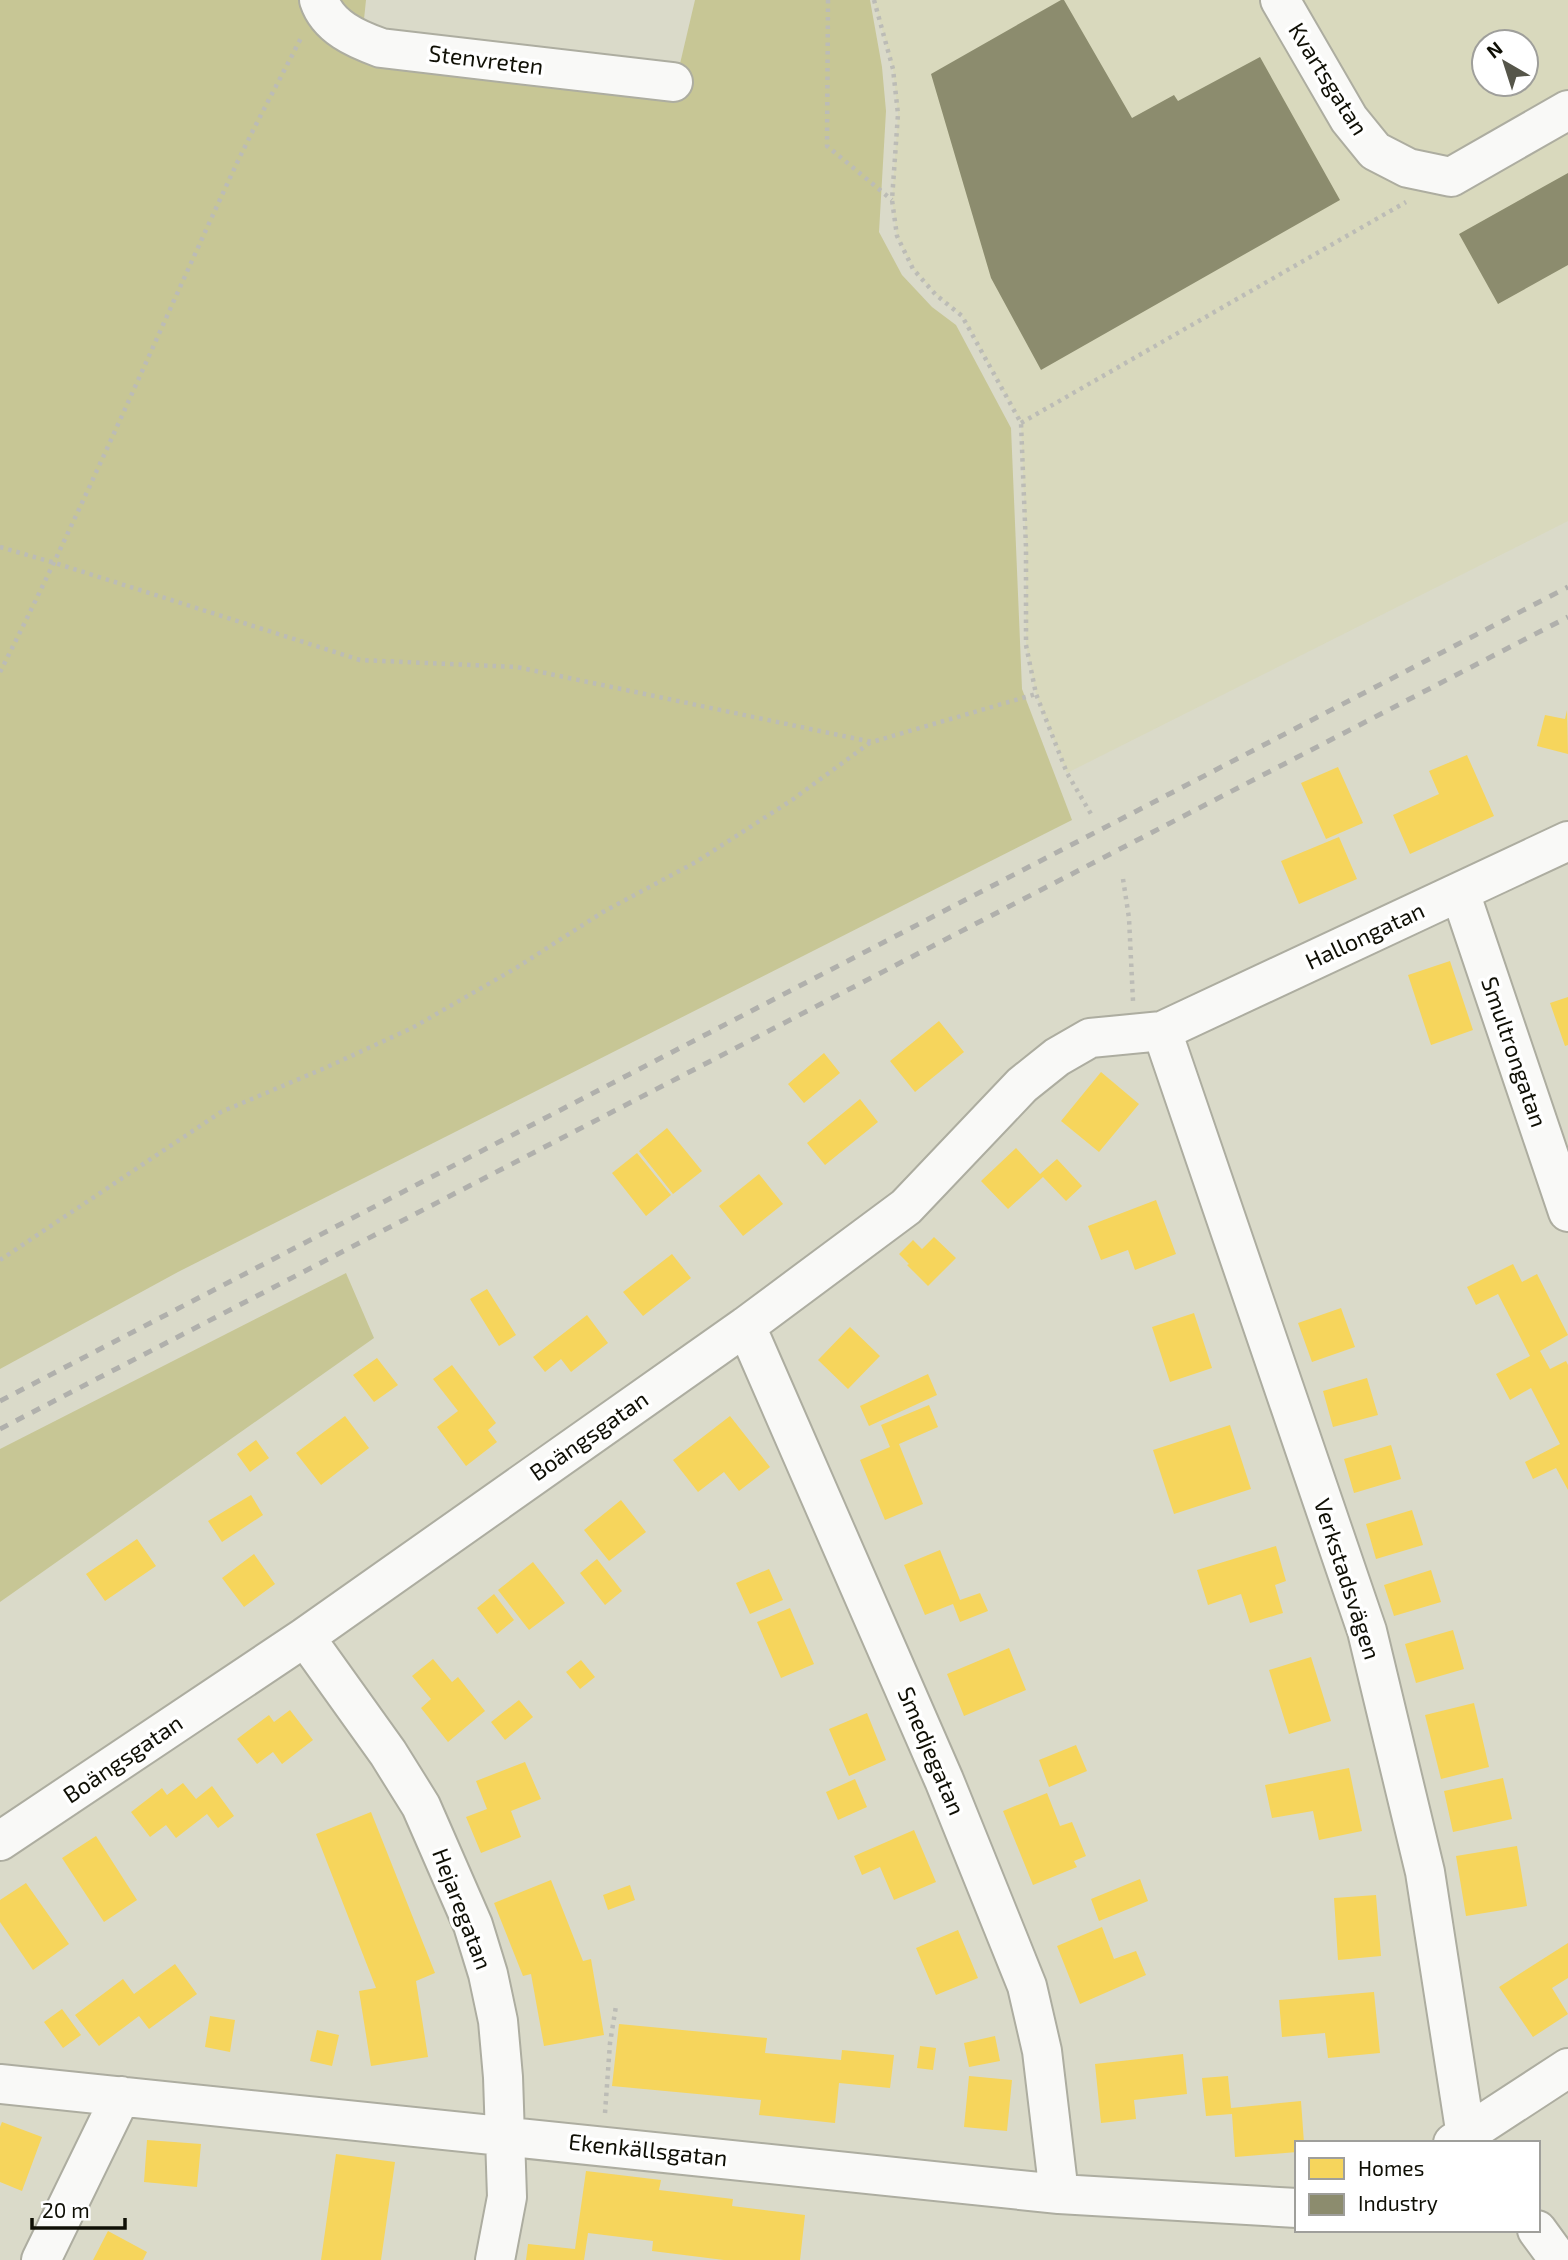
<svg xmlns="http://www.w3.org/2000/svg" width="1568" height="2260" viewBox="0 0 1568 2260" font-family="'Exo 2',sans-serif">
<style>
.built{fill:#d9d9bd;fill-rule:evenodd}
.green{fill:#c7c695}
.homes{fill:#f6d55c}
.industry{fill:#8c8c6e}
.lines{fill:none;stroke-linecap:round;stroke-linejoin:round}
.minor-casing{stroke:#adada0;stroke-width:42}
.path{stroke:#bcbcb6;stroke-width:4.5;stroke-dasharray:3.5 5;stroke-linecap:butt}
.minor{stroke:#f9f9f7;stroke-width:38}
.rail{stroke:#b0b0ac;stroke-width:5;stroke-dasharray:9 9;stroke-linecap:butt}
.labels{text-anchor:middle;stroke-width:7;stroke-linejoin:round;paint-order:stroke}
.street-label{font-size:23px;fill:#0f0f05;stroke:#fff}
</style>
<rect width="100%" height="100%" fill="#dadac9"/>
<path class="built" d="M874,0H1568V521L1067,773L1036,694L1026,645V548L1021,423L962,316L936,295L913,269L897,236L892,200L898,114L893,69ZM1484,42H1526V84H1484Z"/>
<path class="green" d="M0,0H366L360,58L671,102L695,0H870L882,67L886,111L879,232L902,275L932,307L956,325L1011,428L1022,689L1072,820L178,1272L0,1369Z
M346,1273L374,1338L0,1602V1449Z"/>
<path class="homes" d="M1567,710L1568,754L1537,746L1545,715L1565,719Z
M1467,755L1494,816L1410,854L1393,815L1439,794L1429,771Z
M1338,767L1363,823L1326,839L1301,783Z
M1339,837L1357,879L1299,904L1281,861Z
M1450,961L1473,1030L1431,1045L1408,975Z
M1568,997V1045L1565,1046L1550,1003Z
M939,1021L964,1052L915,1092L890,1061Z
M824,1053L840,1073L804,1103L788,1084Z
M1101,1072L1139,1104L1099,1152L1061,1121Z
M860,1099L878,1122L825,1165L807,1143Z
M667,1128L702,1171L673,1194L639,1151Z
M1016,1148L1040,1174L1057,1159L1082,1186L1066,1201L1043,1177L1008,1209L981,1181Z
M637,1153L671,1195L646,1216L612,1173Z
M759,1174L783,1204L743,1236L719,1206Z
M1156,1200L1176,1254L1135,1270L1128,1250L1101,1260L1088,1226Z
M934,1237L956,1258L928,1286L907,1265L909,1264L899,1254L913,1240L922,1249Z
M672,1254L691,1278L643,1316L623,1292Z
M1513,1264L1522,1282L1537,1274L1568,1335L1540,1351L1550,1369L1566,1361L1568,1365V1490L1556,1468L1533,1479L1525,1462L1560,1444L1531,1388L1510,1400L1496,1374L1530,1356L1498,1294L1476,1305L1467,1287Z
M487,1289L516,1335L499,1346L470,1299Z
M1341,1308L1355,1347L1312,1362L1298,1323Z
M1194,1313L1212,1368L1170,1382L1152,1327Z
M587,1315L608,1343L571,1372L561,1359L545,1372L533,1357Z
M850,1327L880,1356L848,1389L818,1360Z
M377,1358L398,1385L374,1402L353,1375Z
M452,1365L496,1423L488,1430L497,1442L466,1466L437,1427L458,1411L433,1379Z
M928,1374L937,1395L869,1426L860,1406Z
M1367,1378L1378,1415L1333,1427L1323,1391Z
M929,1405L938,1427L899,1444L923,1504L885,1520L860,1460L890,1447L881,1425Z
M345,1416L369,1448L321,1485L296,1453Z
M730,1416L770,1467L739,1491L724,1472L698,1492L673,1460Z
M1230,1425L1251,1489L1174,1514L1153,1450Z
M256,1440L269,1458L250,1472L237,1454Z
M1391,1445L1401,1479L1354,1493L1344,1459Z
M251,1495L263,1515L222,1542L208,1521Z
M621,1500L646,1532L609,1561L584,1530Z
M1412,1510L1423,1545L1376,1559L1366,1524Z
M137,1539L156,1566L105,1601L86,1574Z
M1276,1546L1286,1581L1275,1585L1283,1613L1250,1623L1241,1594L1208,1605L1197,1570Z
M940,1550L960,1600L980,1593L988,1611L960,1622L953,1604L925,1615L904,1565Z
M254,1554L275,1584L244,1607L222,1578Z
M597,1559L622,1591L605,1605L580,1573Z
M533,1562L565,1603L529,1630L498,1590Z
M769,1569L783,1600L750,1614L736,1583Z
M1431,1570L1441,1602L1394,1616L1384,1585Z
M494,1594L514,1620L497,1634L477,1608Z
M790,1608L814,1664L781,1678L757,1622Z
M1453,1630L1464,1669L1416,1683L1405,1644Z
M1009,1648L1026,1690L964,1716L947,1674Z
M1311,1657L1331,1721L1289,1734L1269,1670Z
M433,1659L452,1682L458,1677L485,1711L448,1742L421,1708L431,1699L412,1676Z
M581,1660L595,1677L580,1689L566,1672Z
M519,1700L533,1717L505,1740L491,1722Z
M1474,1703L1489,1767L1441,1779L1425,1715Z
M290,1710L313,1740L282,1764L273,1752L257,1764L237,1739L269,1715L274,1722Z
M867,1713L886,1760L849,1776L829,1729Z
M1076,1745L1087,1771L1049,1787L1039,1760Z
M525,1762L541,1799L511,1811L521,1837L481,1853L466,1817L487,1809L476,1781Z
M1349,1768L1362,1831L1319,1840L1313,1811L1272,1818L1265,1785Z
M1503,1778L1512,1819L1453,1832L1444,1791Z
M855,1779L867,1807L838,1820L826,1792Z
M183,1783L196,1799L212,1786L234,1816L218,1828L207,1814L176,1838L166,1825L150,1837L131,1812L162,1788L167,1795Z
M1047,1793L1060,1826L1072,1822L1086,1856L1074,1861L1077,1867L1033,1885L1003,1811Z
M371,1812L435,1973L416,1981L428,2057L371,2066L359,1991L376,1988L316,1834Z
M914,1830L936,1882L894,1900L880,1867L862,1875L854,1856Z
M96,1836L137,1900L104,1922L62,1858Z
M1517,1846L1527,1906L1466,1916L1456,1856Z
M1140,1879L1148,1901L1099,1921L1091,1899Z
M551,1880L583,1961L591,1959L604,2035L544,2046L531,1974L523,1976L494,1903Z
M26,1883L69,1944L33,1970L0,1922V1900Z
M630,1885L635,1900L608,1910L603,1895Z
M1376,1895L1381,1956L1338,1960L1334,1898Z
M1102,1927L1114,1959L1136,1951L1146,1975L1080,2004L1057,1946Z
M958,1930L978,1978L936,1995L916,1948Z
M1568,1943V1978L1552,1988L1568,2014L1533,2037L1499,1987Z
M175,1964L197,1994L149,2029L139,2016L99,2046L75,2015L123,1979L134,1994Z
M1374,1992L1380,2053L1328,2058L1325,2033L1282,2037L1279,2000Z
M62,2009L81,2035L63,2048L44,2022Z
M210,2016L235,2020L230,2052L205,2047Z
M619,2024L767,2038L765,2053L841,2060L842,2050L894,2055L890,2088L839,2083L835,2123L759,2115L761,2100L612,2086Z
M317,2030L339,2035L332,2066L310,2061Z
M995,2036L1000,2061L969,2067L964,2043Z
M920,2046L936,2048L933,2070L917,2068Z
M1183,2054L1187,2094L1134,2100L1136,2119L1101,2123L1095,2064Z
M969,2076L1012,2080L1007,2131L964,2127Z
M1228,2076L1231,2108L1301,2101L1304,2143H1297V2152L1235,2157L1232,2114L1206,2116L1202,2078Z
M2,2122L42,2137L22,2191L0,2182V2127Z
M147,2140L201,2144L197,2187L144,2182Z
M336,2154L395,2162L381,2260H321Z
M586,2171L661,2180L659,2190L733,2199L732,2206L805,2215L800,2260H724L652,2251L653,2241L588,2233L584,2260H526L528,2244L575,2249Z
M108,2231L147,2252L143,2260H93Z"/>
<path class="industry" d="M1061,0H1064L1132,118L1174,95L1178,101L1260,57L1340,200L1041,370L991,278L931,74Z
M1568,173V265L1498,304L1459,234Z"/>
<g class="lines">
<g class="minor-casing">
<path id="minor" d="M319,0C328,27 356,39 381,48L673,82
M1280,0L1349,119L1375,151L1408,168L1451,177L1568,110
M1460,892L1568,1212
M1162,1031L1367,1631L1425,1872L1466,2136L1471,2143
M746,1326L944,1780L1027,1986L1042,2051L1059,2194
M305,1637L388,1753L421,1806L473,1925L488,1974L498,2021L503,2077L507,2197L495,2260
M0,1841L305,1637L746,1326L906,1207L1022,1085L1057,1057L1090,1038L1162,1031L1568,841
M0,2084L1059,2194L1297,2208
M1453,2143L1568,2068
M1537,2230L1559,2260
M41,2260L121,2096"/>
</g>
<path class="path" d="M828,0L827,146L892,200
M874,0L893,69L898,114L892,200L897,236L913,269L936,295L962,316L1021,423L1026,548V645L1036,694L1067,773L1091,814
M1021,423L1406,202
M0,547L55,563L360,660L517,667L872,742L1036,694
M0,672C82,511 153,344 229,180C251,132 277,85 301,38
M1123,879L1129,918L1133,1001
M0,1260L221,1112L325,1068L412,1028L516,968L603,912L696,862L792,800L871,742
M605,2113L610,2043L616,2006"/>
<use href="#minor" class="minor"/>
<path class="rail" d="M0,1401L1568,587
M0,1429L1568,617"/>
</g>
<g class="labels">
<g class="street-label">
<text transform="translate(486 60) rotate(7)" y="8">Stenvreten</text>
<text transform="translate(1328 79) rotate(58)" y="8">Kvartsgatan</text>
<text transform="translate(1365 936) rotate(-25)" y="8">Hallongatan</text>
<text transform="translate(1514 1052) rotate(71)" y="8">Smultrongatan</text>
<text transform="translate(589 1436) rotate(-35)" y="8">Boängsgatan</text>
<text transform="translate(1347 1579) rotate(72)" y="8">Verkstadsvägen</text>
<text transform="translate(931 1751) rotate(67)" y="8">Smedjegatan</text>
<text transform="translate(123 1759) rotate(-34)" y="8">Boängsgatan</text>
<text transform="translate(462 1909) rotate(69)" y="8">Hejaregatan</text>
<text transform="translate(648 2150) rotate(6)" y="8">Ekenkällsgatan</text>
</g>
</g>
<rect x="1295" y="2141" width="245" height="91" fill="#ffffff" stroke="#9f9f9b" stroke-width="2"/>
<rect x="1309" y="2158" width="35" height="21" fill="#f6d55c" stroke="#9f9f9b" stroke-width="2"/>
<text x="1358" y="2176" font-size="21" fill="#0f0f05">Homes</text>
<rect x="1309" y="2194" width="35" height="21" fill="#8c8c6e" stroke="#9f9f9b" stroke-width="2"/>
<text x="1358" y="2211" font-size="21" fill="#0f0f05">Industry</text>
<g transform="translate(1505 63) rotate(321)"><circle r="33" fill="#ffffff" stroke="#9f9f9b" stroke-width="2"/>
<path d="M0-5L12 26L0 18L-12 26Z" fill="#56564a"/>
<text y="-10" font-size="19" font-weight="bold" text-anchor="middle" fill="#0f0f05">N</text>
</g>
<path d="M32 2218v10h93v-10" fill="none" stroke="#0f0f05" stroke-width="3.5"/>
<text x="42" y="2218" font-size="21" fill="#0f0f05" stroke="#ffffff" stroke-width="5" paint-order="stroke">20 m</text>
</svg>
